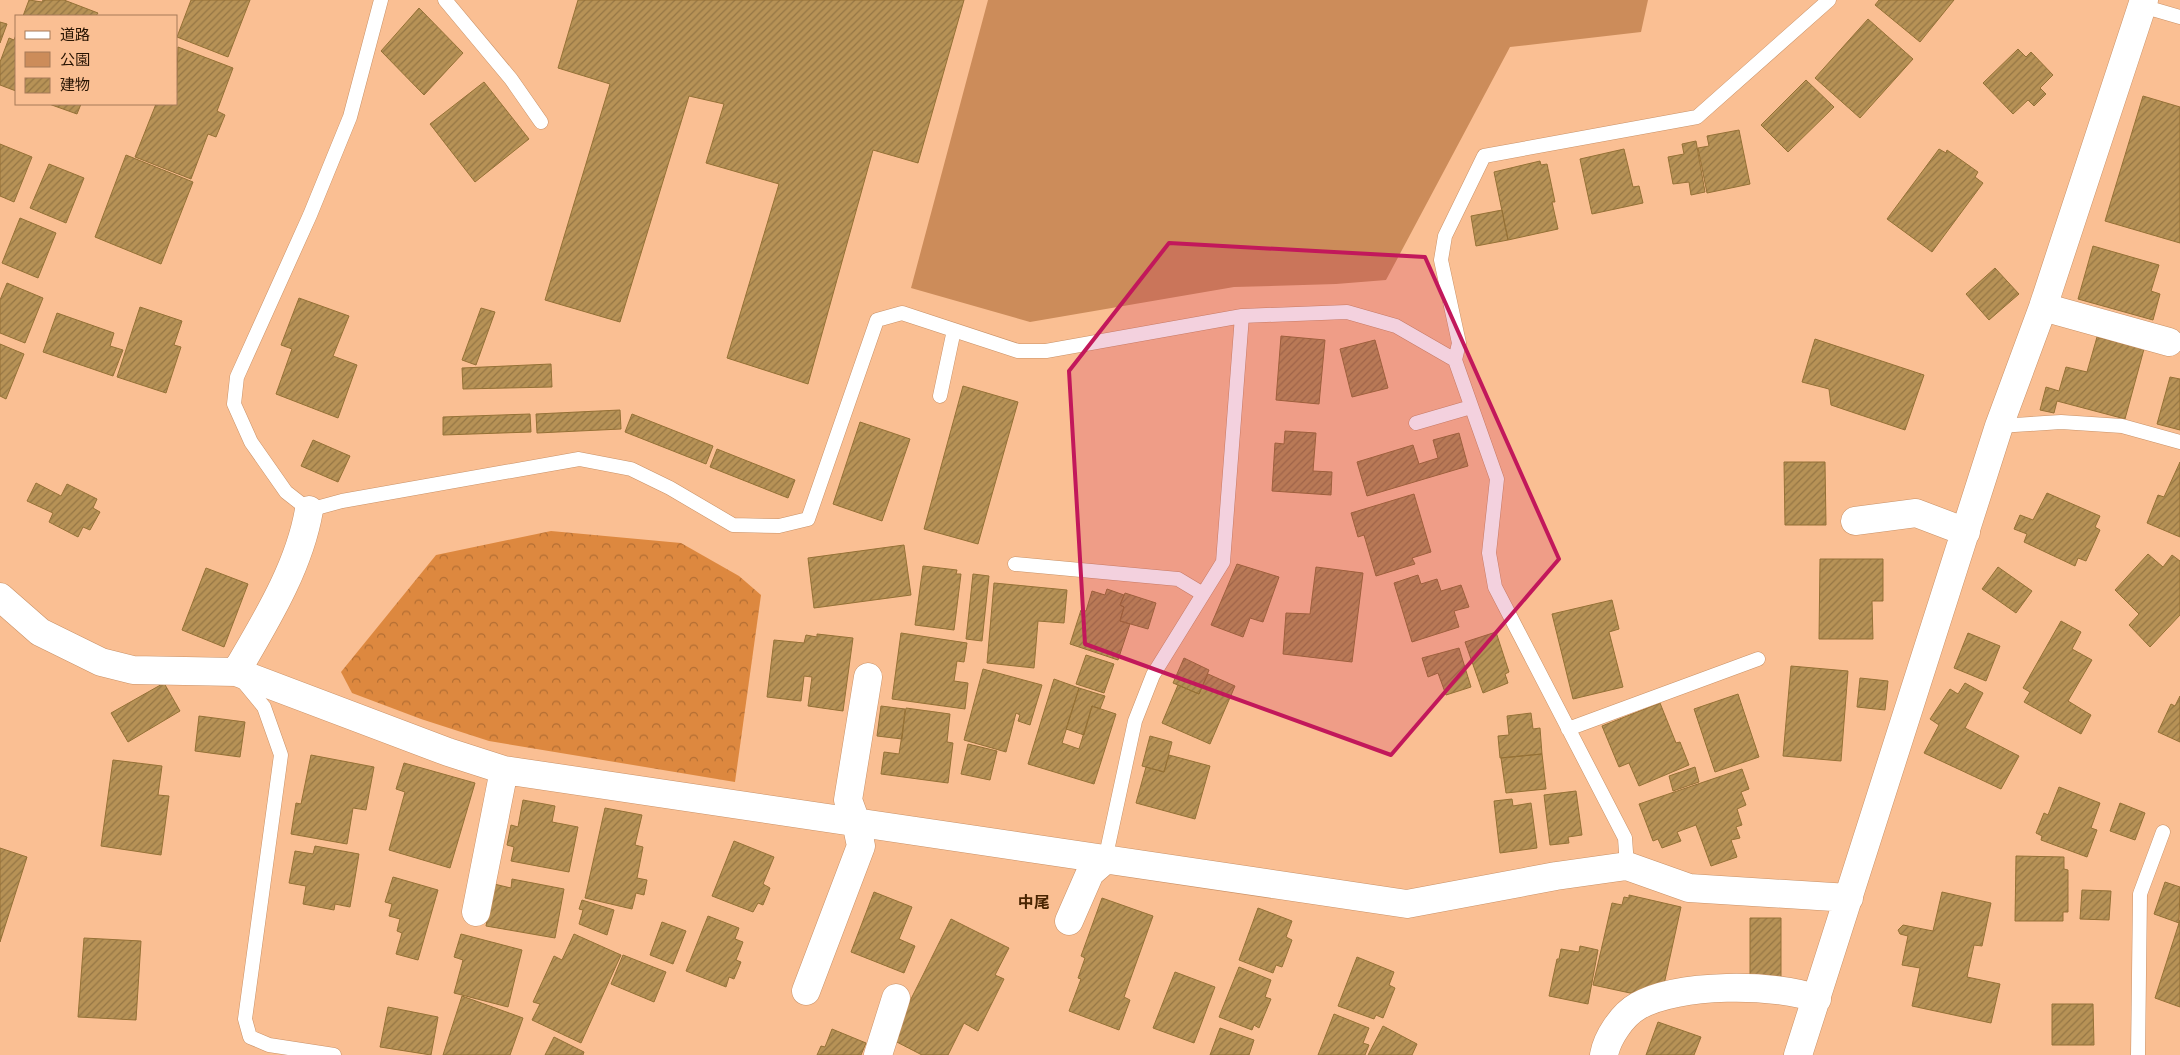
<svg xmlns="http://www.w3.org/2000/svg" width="2180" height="1055" viewBox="0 0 2180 1055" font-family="'Fira Sans','Noto Sans JP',sans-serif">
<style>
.green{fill:#cc8c5a}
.forest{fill:url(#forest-crowns)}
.building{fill:url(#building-hatch);stroke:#957136}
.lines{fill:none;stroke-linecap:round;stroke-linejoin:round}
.lane-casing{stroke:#c99166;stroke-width:15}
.street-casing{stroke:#c99166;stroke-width:29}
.lane{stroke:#fff;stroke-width:14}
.street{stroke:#fff;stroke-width:28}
.marked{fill:#c2185b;fill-opacity:0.2;stroke:#c2185b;stroke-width:4;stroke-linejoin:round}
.labels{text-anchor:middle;stroke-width:5;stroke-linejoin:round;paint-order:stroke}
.quarter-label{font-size:16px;font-weight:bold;fill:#482401;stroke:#fabf93}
</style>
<defs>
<pattern id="forest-crowns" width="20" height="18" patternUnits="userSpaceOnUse" patternTransform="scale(1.25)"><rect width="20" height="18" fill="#dd883f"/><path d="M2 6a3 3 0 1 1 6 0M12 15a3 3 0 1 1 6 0" fill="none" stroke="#b36e33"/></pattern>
<pattern id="building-hatch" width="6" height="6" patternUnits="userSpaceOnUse" patternTransform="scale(1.25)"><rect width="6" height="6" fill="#b79256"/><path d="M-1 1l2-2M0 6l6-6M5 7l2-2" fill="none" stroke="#957645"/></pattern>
</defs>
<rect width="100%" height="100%" fill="#fabf93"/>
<path class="green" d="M988,0H1648L1641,32L1510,47L1386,280L1336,284L1234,287L1030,322L911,288Z"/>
<path class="forest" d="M551,531L681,543L739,576L761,595L735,782L489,741L421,719L352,693L341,672L436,555Z"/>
<path class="building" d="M29,0L42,2L43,0H64L98,13L96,16H23Z
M191,0H250L228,57L177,37Z
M578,0H964L918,163L873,150L808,384L727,358L779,184L706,163L724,104L689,96L620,322L545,300L610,84L558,68Z
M1879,0H1954L1920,42L1875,5Z
M419,8L463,53L424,95L381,51Z
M1868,19L1913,59L1860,118L1815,78Z
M0,22L7,24L0,43Z
M16,35V91L0,85V62L9,38L14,40Z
M178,47L233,68L217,111L225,115L216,137L208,134L191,179L135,157L156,104H176Z
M2018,49L2026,57L2031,52L2053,75L2040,88L2046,94L2034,106L2028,100L2013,114L1983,83Z
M1806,80L1834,107L1788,152L1761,125Z
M484,82L529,139L475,182L430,124Z
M2143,96L2180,107V243L2105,221Z
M49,104H81L77,114Z
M1739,130L1750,184L1707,193L1698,148L1709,146L1707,136Z
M1696,141L1705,192L1691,195L1689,182L1673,184L1668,157L1684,154L1682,144Z
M0,144L32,157L14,202L0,196Z
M1624,149L1633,187L1639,186L1643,203L1592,214L1580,159Z
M1939,149L1946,153L1947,150L1978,172L1975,177L1983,183L1932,252L1887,219Z
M126,155L193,182L161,264L95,237Z
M1540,161L1541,165L1547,164L1555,202H1552L1558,229L1508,240L1494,172Z
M49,164L84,178L66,223L30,208Z
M1502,210L1508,240L1476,246L1471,216Z
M20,218L56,233L38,278L2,263Z
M2093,246L2159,265L2151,291L2160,294L2153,320L2078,299Z
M1995,268L2019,294L1989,320L1966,294Z
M7,283L43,298L25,343L0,333V300Z
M299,298L349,316L333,356L357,365L338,418L276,394L292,349L281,345Z
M140,307L182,321L174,345L181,347L166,393L117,377Z
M481,308L495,312L476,365L462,360Z
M57,313L114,333L110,346L123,350L113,376L43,352Z
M1281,336L1325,340L1319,404L1276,400Z
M2097,337L2144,349L2125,419L2057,401L2054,413L2040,410L2046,387L2059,391L2066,367L2087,372Z
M1815,339L1924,375L1905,430L1831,405L1829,389L1802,382Z
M1375,340L1388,388L1352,397L1340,349Z
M0,344L24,354L6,399L0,396Z
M551,364L552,387L463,389L462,368Z
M2170,377L2180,379V430L2157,424Z
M963,386L1018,402L978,544L924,529Z
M620,410L621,429L537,433L536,414Z
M530,414L531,432L443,435V417Z
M632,414L713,446L706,464L625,432Z
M860,422L910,439L882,521L833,504Z
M1285,431L1316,433L1313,471L1332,472L1331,495L1272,491L1275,443L1284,444Z
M1459,433L1468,466L1367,496L1357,462L1413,445L1419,464L1438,458L1433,440Z
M313,440L350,456L338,482L301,466Z
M717,449L795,480L788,498L710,467Z
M1784,462H1825L1826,525H1785Z
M2180,462V537L2147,523L2158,495L2164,497Z
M36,483L61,496L67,484L97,499L93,508L100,512L90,530L83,527L78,537L49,522L53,513L27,501Z
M2047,493L2100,516L2095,527L2100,530L2086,561L2078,558L2075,566L2024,542L2027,534L2014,529L2020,515L2033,520Z
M1414,494L1431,552L1412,558L1415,564L1376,576L1364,535L1358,537L1351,513Z
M904,545L911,595L814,608L808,558Z
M2148,554L2163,567L2172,555L2180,561V615L2150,647L2129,625L2139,614L2115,590Z
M1820,559H1883V601H1872L1873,639H1819Z
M1237,564L1279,577L1263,622L1250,618L1243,637L1211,625Z
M923,566L957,570L956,574H961L954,630L915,625Z
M1316,567L1363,573L1352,662L1283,654L1286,613L1310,614Z
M1998,567L2032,591L2016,613L1982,589Z
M206,568L248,584L224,647L182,630Z
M973,574L989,576L982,641L966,639Z
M1418,575L1421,584L1437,579L1441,591L1461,585L1469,607L1454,611L1459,627L1412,642L1394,583Z
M994,583L1067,590L1064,623L1038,621L1034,668L987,663Z
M1107,589L1124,595L1120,605L1124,607L1120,621L1130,624L1118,660L1070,644L1081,610L1086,611L1092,591L1105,595Z
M1125,593L1156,603L1148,629L1120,621L1124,607L1120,605Z
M1612,600L1619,629L1609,632L1623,687L1573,699L1552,614Z
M2061,621L2081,632L2072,649L2092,660L2068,701L2091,715L2081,734L2024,702L2030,692L2023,688Z
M1496,632L1509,672L1505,674L1508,683L1483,693L1465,642Z
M901,633L967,643L964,662L957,661L954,681L968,683L965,709L892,699Z
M1968,633L2000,646L1986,681L1954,668Z
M817,634L853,638L843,711L808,706L812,677L804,676L801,701L767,697L774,640L804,643L806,635L817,637Z
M1459,648L1471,687L1446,695L1438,673L1428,677L1422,658Z
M1086,655L1114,664L1104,693L1076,684Z
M1184,658L1209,670L1199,694L1173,683Z
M1791,666L1848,671L1841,761L1783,756Z
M983,669L1042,685L1030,725L1018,721L1020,715L1016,713L1006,752L964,740Z
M1208,674L1235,686L1210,744L1162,723L1178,685L1199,694Z
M1860,678L1888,681L1885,710L1857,707Z
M1054,679L1079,688L1062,743L1079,749L1092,706L1116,714L1094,784L1028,764Z
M164,683L180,711L128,742L111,713Z
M1965,683L1983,693L1965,728L2019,756L2001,789L1924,753L1939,725L1930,719L1950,689L1958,694Z
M1079,688L1105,696L1100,709L1092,706L1084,735L1066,729Z
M1738,694L1759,757L1715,772L1694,709Z
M2180,696V742L2158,732L2171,704L2175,706Z
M1660,703L1676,743L1680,742L1689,765L1639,786L1629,763L1619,767L1602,726Z
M881,706L905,709L902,739L877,736Z
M906,708L950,714L947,742L953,743L948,783L881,774L884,752L899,754Z
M1531,713L1533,729L1540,728L1542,754L1500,758L1498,736L1509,735L1507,716Z
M199,716L245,722L240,757L195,751Z
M1150,736L1172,742L1164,772L1142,766Z
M968,744L997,751L990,780L961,774Z
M1542,754L1546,789L1506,793L1501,758Z
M311,755L374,767L366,810L353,808L347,844L291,834L296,803L301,804Z
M1169,755L1210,766L1195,819L1136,803L1146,767L1164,772Z
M113,760L162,766L158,795L169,796L161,855L101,846Z
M404,763L475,783L450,868L389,850L405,792L396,789Z
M1695,767L1699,782L1673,791L1669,776Z
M1742,769L1749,789L1741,792L1746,805L1737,809L1742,825L1736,827L1740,838L1731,840L1737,857L1711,866L1696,825L1677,832L1681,841L1662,848L1658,839L1653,841L1639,804Z
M2059,787L2100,803L2091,828L2097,830L2087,857L2041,840L2042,836L2036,833L2044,813L2048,815Z
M1576,791L1582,835L1568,837L1569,843L1550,845L1544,795Z
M1512,799L1513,806L1531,803L1537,848L1500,853L1494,801Z
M523,800L555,806L552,822L578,827L569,872L511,861L514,847L507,845L511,825L518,827Z
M2120,803L2145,813L2135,840L2110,831Z
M605,808L642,815L635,845L643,847L637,878L647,880L644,895L636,893L632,909L585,898Z
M734,841L774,857L763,884L770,888L763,905L758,903L753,912L712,896Z
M315,846L359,854L350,907L335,904L334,910L303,904L306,886L289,883L295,851L313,854Z
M0,848L27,857L0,942Z
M2016,856L2064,857V869L2068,870V912H2063V921H2015Z
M393,877L438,890L418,960L396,954L402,933L397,931L400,919L389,916L392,904L385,902Z
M512,879L564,889L555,938L486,926L494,884L511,888Z
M2165,882L2180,887L2179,923L2154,914Z
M2082,890L2111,891L2109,920L2080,919Z
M874,892L912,907L899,939L915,946L904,973L851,952Z
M1942,892L1991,903L1982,946L1974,945L1967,977L2000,984L1991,1023L1912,1006L1920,968L1902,965L1908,936L1900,934L1898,930L1903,925L1933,931Z
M1629,895L1681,907L1663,989L1644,996L1593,985L1612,903L1622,905L1624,897L1629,898Z
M1102,898L1153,916L1124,997L1130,1000L1119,1030L1069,1011L1081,979L1078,978L1085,958L1081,956Z
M582,900L614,910L607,935L579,924L583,910L579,909Z
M1258,908L1292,921L1286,937L1292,940L1282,967L1276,965L1273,973L1239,960Z
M708,916L739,928L735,939L743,942L736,960L741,962L734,979L729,977L726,987L686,971Z
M1750,918H1781V978H1750Z
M951,919L1009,948L995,975L1004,979L978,1031L964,1023L948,1055H922L891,1039Z
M2180,920V1007L2155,998Z
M662,922L686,931L673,964L650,955Z
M461,934L522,950L508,1007L454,993L463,960L454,957Z
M574,934L621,955L581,1043L532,1020L540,1004L533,1002L554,956L562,960Z
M84,938L141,941L136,1020L78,1017Z
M1580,946L1598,950L1588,1004L1549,996L1557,959H1559L1561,949L1579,952Z
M623,955L666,972L654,1002L611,984Z
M1357,957L1394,972L1389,985L1395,988L1383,1018L1376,1015L1374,1019L1338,1006Z
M1239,967L1271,980L1265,997L1271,999L1259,1028L1254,1025L1252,1030L1219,1017Z
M1175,972L1215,987L1194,1043L1153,1028Z
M462,996L523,1018L510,1055H443Z
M2052,1004H2093L2094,1045H2052Z
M388,1007L438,1017L431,1055L380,1047Z
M1334,1014L1369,1028L1363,1043L1369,1045L1365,1055H1318Z
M1658,1022L1701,1037L1694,1055H1646Z
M1383,1026L1417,1044L1412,1055H1368Z
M1220,1028L1254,1040L1249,1055H1210Z
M832,1029L866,1043L861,1055H817L821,1046L825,1047Z
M554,1037L584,1052L583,1055H545Z"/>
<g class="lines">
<g class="lane-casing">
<path id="lane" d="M381,0L350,117L310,215L237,377L234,404L251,442L286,492L309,510L342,501L579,459L631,469L670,488L733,525L779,526L808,519L877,320L902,313L1018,351H1046L1242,316L1347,312L1396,326L1455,360
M445,0L511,79L541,122
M2142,6L2180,17
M940,396L954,330
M1416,423L1471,407
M1999,426L2061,422L2122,426L2180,442
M1015,564L1178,579L1203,594
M241,679L264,707L281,755L245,1019L250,1037L269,1045L334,1055
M1568,729L1758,659
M1105,860L1135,721L1153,675L1223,562L1242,316
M1627,866L1625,838L1495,587L1489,553L1497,479L1455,360L1459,343L1441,260L1445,236L1484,156L1697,117L1829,0
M2138,1055L2140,894L2163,832"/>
</g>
<g class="street-casing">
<path id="street" d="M2043,307L2169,342
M1855,521L1916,513L1966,532
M0,597L40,632L101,662L133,670L236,672L448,752L504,770L1407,904L1556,876L1627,866L1689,888L1849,898
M236,672C265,622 299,568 309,510
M476,912L504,770
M1069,921L1090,873L1105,860
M806,991L861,846L856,822L848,800L868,677
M878,1055L896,998
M1604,1055C1607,1038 1622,1015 1638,1006C1678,983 1775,983 1817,999
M1798,1055L1999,426L2043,307L2144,0"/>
</g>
<use href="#lane" class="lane"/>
<use href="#street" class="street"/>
</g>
<path class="marked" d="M1169,243L1425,257L1559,559L1391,755L1085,644L1069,371Z"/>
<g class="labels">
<g class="quarter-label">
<text x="1034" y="908">中尾</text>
</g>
</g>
<rect x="15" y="15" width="162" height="90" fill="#fabf93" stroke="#a67b59"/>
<rect x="25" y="31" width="25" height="8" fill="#ffffff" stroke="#a67b59"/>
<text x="60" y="40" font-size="15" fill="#281403">道路</text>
<rect x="25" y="52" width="25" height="15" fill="#cc8c5a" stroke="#a67b59"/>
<text x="60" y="65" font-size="15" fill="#281403">公園</text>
<rect x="25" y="78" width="25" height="15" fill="url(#building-hatch)" stroke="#a67b59"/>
<text x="60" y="90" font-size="15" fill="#281403">建物</text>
</svg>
